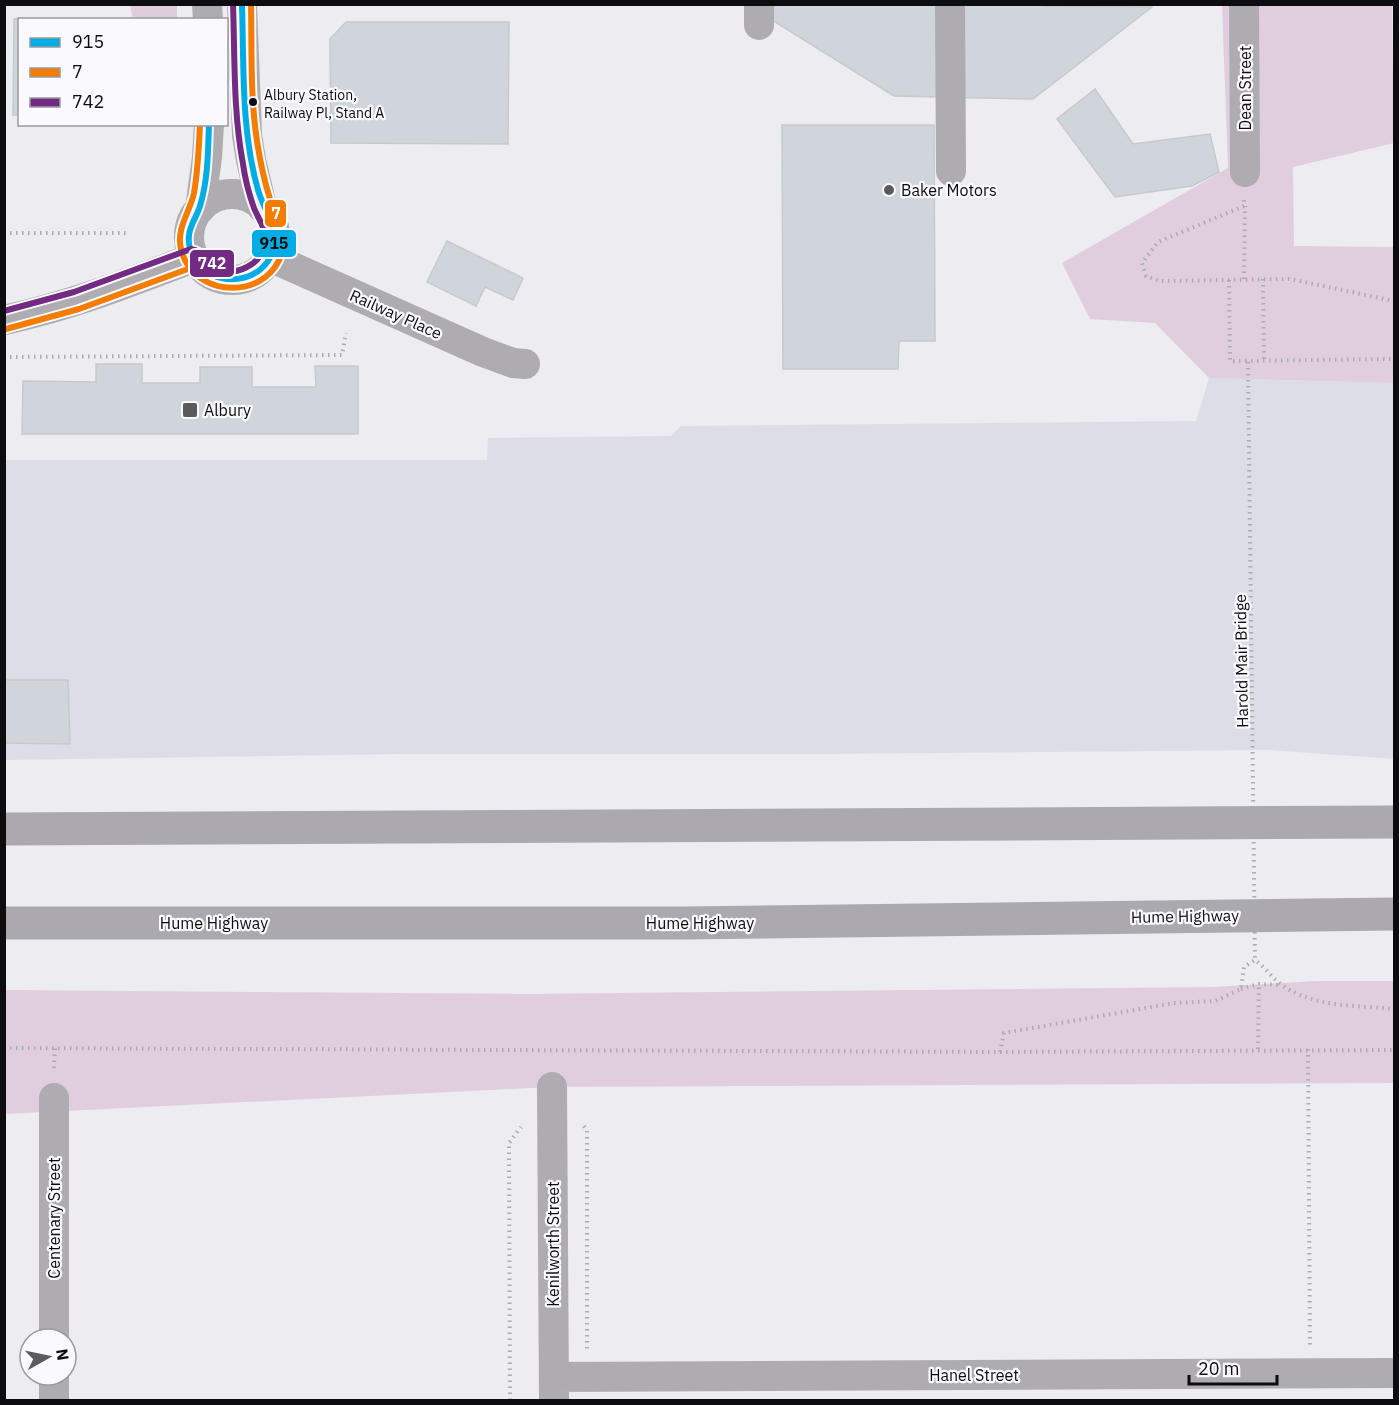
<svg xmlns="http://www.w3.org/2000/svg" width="1399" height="1405" viewBox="0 0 1399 1405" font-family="'IBM Plex Sans',sans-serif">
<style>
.built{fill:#dddde7}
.green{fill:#e0cede}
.forest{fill:#dfccdd}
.building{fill:#d0d5dc;stroke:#c8c9cc;stroke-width:1.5}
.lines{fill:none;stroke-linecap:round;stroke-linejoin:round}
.path{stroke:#acabb0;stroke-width:4;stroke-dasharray:1.5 4.5;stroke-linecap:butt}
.minor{stroke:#aeabb1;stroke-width:30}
.highway{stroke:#aba8b0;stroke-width:33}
.path-bridge{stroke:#acabb0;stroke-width:4;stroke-dasharray:1.5 4.5;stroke-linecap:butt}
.bus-1-casing{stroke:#f9f9fe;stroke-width:10}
.bus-2-casing{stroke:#f9f9fe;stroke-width:10}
.bus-3-casing{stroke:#f9f9fe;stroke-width:10}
.bus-1{stroke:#01ade4;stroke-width:6}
.bus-2{stroke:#f37c01;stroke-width:6}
.bus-3{stroke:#732a82;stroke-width:6}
.bus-dot{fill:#0d0d0f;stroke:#f9f9fe;stroke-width:2}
.poi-dot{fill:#5b5b5e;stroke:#f9f9fe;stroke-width:2}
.labels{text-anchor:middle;stroke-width:4.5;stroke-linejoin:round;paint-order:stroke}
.bus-label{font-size:14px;fill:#0d0d0f;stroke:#f9f9fe;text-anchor:start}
.street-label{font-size:16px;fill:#0d0d0f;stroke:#f9f9fe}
.poi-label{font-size:16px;fill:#0d0d0f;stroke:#f9f9fe;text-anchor:start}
.line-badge{stroke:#f9f9fe;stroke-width:2}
.badge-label{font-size:16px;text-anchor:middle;font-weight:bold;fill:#fff}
.pale-badge-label{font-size:16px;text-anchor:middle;font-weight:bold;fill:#111}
</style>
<rect width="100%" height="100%" fill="#ececf1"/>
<path class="built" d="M1209,378L1394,383V759L1269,750L825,754H399L5,760L4,460H487L488,438L671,436L681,426L1196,421Z"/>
<path class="green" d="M1222,5H1392L1394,143L1293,167L1294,246L1394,247V383L1209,378L1155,323L1090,319L1062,263L1228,168Z
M1315,981H1394V1083L552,1087L5,1114V990L527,994L1214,987Z"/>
<path class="forest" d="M130,5H177V19H133Z"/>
<path class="building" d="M772,4H1043V6L1152,7L1033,99L894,96L772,20Z
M14,19L56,20H20V115H13Z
M346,22H509L508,144L331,143L330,39Z
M1095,89L1133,144L1210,134L1219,172L1192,186L1115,197L1057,119Z
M782,125H934L935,341H899L898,369H783Z
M447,241L523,278L513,300L485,287L476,306L427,282Z
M96,364H142V383H200V367H252V387H316L315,366H358V434H22L23,381L96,382Z
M4,680H68L70,744L4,743Z"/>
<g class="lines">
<path class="path" d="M1244,200V206L1158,242L1142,263L1146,276L1160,281L1290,279L1394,301
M4,233H129
M1244,279L1245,206
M1263,279L1264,362
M1229,280L1230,361L1394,359
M4,357L342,355L346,333
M1241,989L1259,984L1280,985
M4,1048L1000,1052L1394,1050
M1258,1049L1259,984
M1308,1049L1310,1346
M1000,1052L1004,1033L1174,1003L1215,1001L1241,989L1244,967L1255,960C1265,967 1273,979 1282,985C1314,1008 1357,1005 1394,1009
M54,1068L55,1048
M584,1126L587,1130V1349
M510,1400L509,1143L521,1127"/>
<path class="minor" d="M207,4L208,20
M242,4L247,135L251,160L262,207
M759,4V25
M950,4L951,171
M1244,4L1245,172
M189 237a43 43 0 1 1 86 0a43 43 0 1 1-86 0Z
M200,209L207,157L209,124
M270,257L483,352L513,363L525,364
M4,320C70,306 131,282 193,258
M552,1087L554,1400
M54,1098V1339
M54,1375V1400
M554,1377L1394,1373"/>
<path class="highway" d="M4,829L1394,822
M4,923H685L1394,914"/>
<path class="path-bridge" d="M1248,362L1255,960"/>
<g class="bus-1-casing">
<path id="bus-1" d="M209,124C208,152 208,180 200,206C197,216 190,225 189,235C188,243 190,251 193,257C211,291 267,285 274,246C278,228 263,208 258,190C241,130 244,67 242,4"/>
</g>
<g class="bus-2-casing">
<path id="bus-2" d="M200,124C199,147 198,170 194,193C190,212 176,228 181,249C193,301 274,301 283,247C286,229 275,216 270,199C264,180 260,161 257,141C250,96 252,50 251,4
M6,329L79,309L196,266"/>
</g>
<g class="bus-3-casing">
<path id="bus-3" d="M4,311L74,292L191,249C209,251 214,284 247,267C258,262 266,250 266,238C265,227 258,218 254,208C249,194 245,179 243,164C233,111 235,58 233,4"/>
</g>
<use href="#bus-1" class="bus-1"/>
<use href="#bus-2" class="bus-2"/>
<use href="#bus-3" class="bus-3"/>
</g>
<circle class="bus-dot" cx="253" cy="102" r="5"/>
<g class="poi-dot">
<circle cx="889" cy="190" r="6"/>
<rect x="182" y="402" width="16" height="16" rx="3"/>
</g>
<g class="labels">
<g class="bus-label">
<text x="264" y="100">Albury Station,<tspan x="264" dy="18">Railway Pl, Stand A</tspan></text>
</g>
<g class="street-label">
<text transform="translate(1245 88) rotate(-90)" y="6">Dean Street</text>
<text transform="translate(396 314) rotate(24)" y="6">Railway Place</text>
<text transform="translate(1241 661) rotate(-91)" y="6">Harold Mair Bridge</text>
<text transform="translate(1185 916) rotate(-1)" y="6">Hume Highway</text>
<text x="214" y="929">Hume Highway</text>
<text x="700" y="929">Hume Highway</text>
<text transform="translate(54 1218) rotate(-90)" y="6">Centenary Street</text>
<text transform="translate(553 1244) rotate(-90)" y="6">Kenilworth Street</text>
<text x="974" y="1381">Hanel Street</text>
</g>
<g class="poi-label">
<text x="901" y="196">Baker Motors</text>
<text x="204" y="416">Albury</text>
</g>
</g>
<g class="line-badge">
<rect x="264" y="199" width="23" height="29" rx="6" fill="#f37c01"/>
<rect x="251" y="229" width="46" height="29" rx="6" fill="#01ade4"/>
<rect x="189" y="249" width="46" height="29" rx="6" fill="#732a82"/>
</g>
<g class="badge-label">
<text x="276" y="219">7</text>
<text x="212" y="269">742</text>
</g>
<g class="pale-badge-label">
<text x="274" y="249">915</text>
</g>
<rect width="1399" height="1405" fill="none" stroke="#0d0d0f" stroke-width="12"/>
<rect x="18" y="18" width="210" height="108" fill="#f9f9fe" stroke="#9b9b9e" stroke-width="1.5"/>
<rect x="30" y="38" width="30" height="9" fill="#01ade4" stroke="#9b9b9e" stroke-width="1.5"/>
<text x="72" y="48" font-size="18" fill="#0d0d0f">915</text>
<rect x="30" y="68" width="30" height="9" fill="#f37c01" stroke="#9b9b9e" stroke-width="1.5"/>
<text x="72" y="78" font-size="18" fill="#0d0d0f">7</text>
<rect x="30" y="98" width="30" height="9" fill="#732a82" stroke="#9b9b9e" stroke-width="1.5"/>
<text x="72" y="108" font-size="18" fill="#0d0d0f">742</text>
<g transform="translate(48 1357) rotate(81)"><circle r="28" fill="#f9f9fe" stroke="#9b9b9e" stroke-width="1.5"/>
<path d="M0-4.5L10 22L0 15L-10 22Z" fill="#5b5b5e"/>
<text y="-9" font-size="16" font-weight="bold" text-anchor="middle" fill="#0d0d0f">N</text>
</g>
<path d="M1189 1375v9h88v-9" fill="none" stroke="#0d0d0f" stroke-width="3"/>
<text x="1198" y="1375" font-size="18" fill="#0d0d0f" stroke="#f9f9fe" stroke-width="4.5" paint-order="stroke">20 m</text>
</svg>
